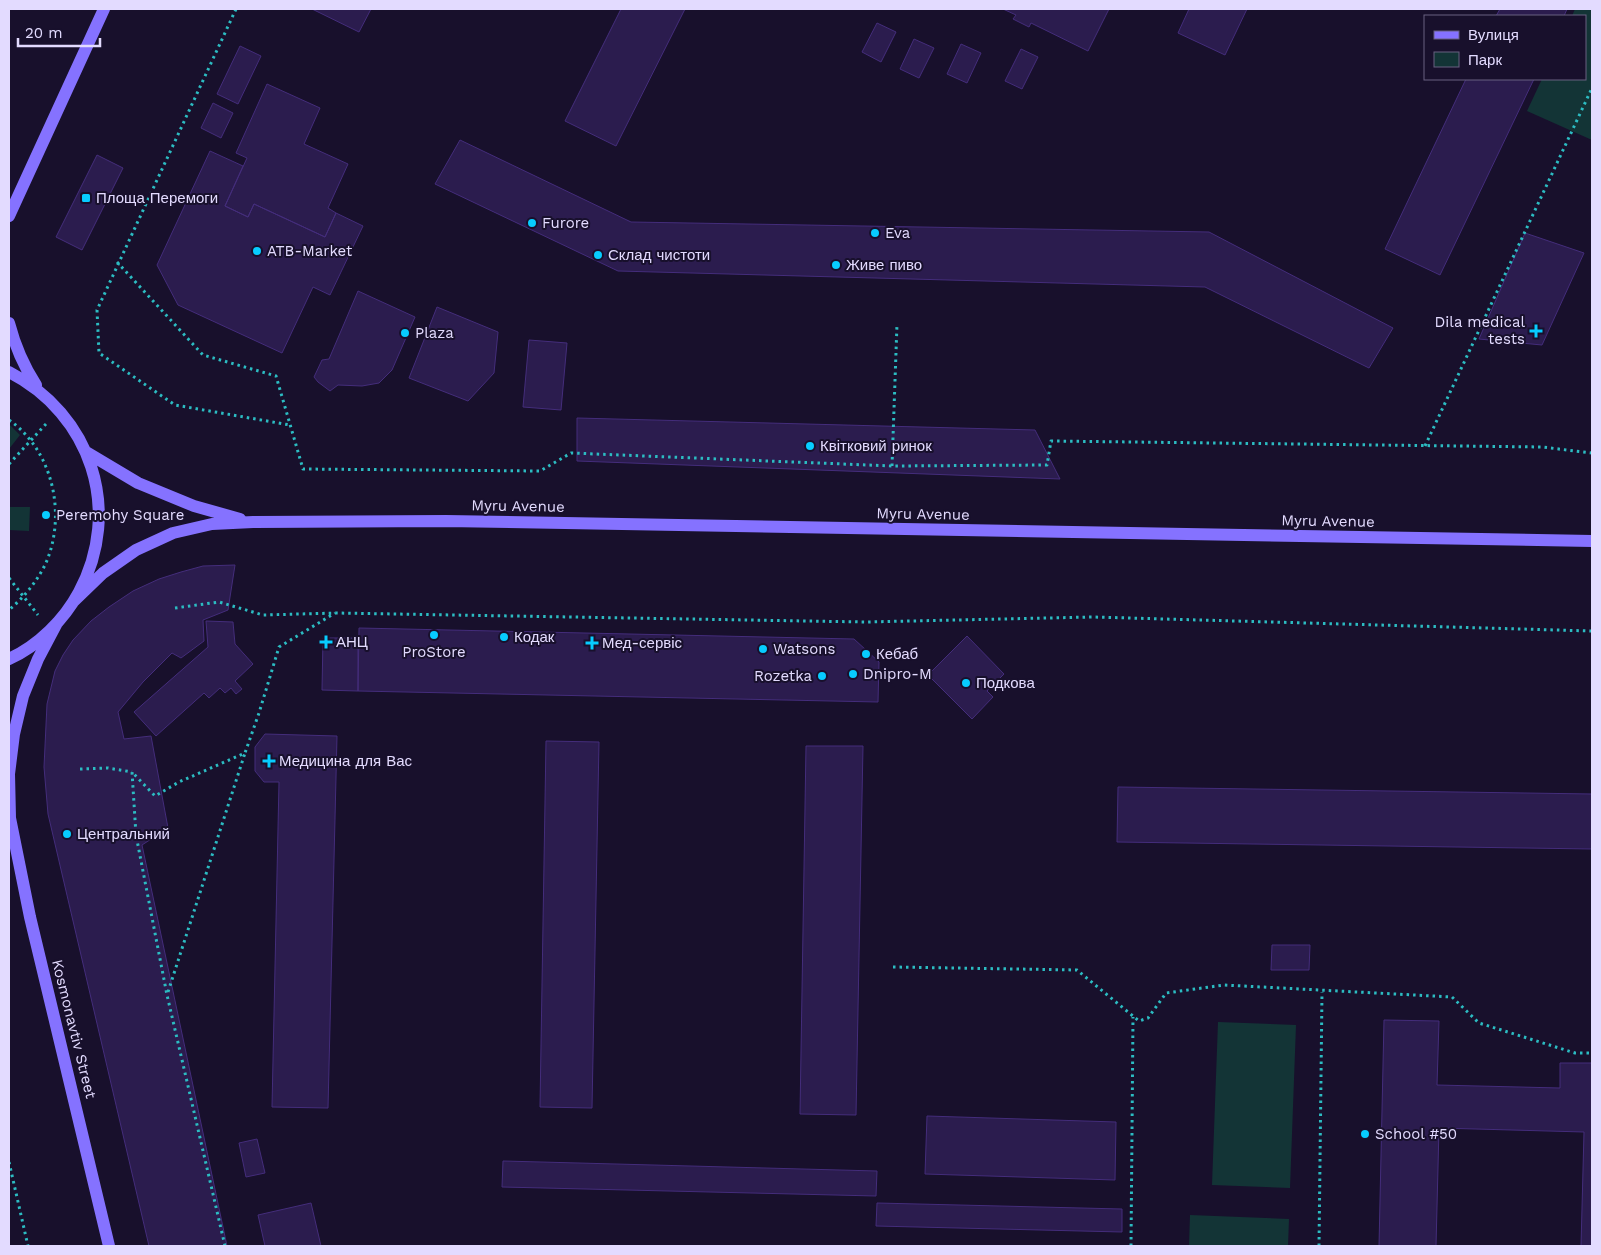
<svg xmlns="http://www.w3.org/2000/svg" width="1601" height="1255" viewBox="0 0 1601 1255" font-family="'Work Sans',sans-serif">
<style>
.green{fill:#133436}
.building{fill:#2b1c4e;stroke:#442d7b}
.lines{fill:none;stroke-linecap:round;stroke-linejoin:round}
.path{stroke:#2cbcc2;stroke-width:3;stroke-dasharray:2.5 4;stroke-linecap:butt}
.secondary{stroke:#8572ff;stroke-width:12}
.poi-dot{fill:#07ccff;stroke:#18102c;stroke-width:2}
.labels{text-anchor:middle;stroke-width:4;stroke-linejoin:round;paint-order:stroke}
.poi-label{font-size:15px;fill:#e3dbff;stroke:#18102c;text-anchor:start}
.street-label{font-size:15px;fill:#e3dbff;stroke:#18102c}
</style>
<rect width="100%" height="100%" fill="#18102c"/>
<path class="green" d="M1575,9H1592V140L1527,111L1542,79H1585V16H1572Z
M9,424L20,435L9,449Z
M9,507H30L29,531L9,530Z
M1218,1022L1296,1025L1290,1188L1212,1185Z
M1190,1215L1289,1219L1288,1246H1189Z"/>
<path class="building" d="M312,9H371L359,32Z
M621,9H685L616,146L565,121Z
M1003,9H1109L1088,51L1031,23L1029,27L1013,19L1016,15Z
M1189,9H1247L1225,55L1178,33Z
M1500,9H1567L1564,16H1496Z
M877,23L896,32L881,62L862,52Z
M914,39L934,48L919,78L900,69Z
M961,44L981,53L967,83L947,74Z
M240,46L261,56L238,104L217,94Z
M1021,49L1038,57L1022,89L1005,81Z
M1466,79H1534L1440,275L1385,249Z
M267,84L320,108L304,144L348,164L328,208L336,213L325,237L254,204L248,217L225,206L247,158L236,153Z
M213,103L233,113L221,138L201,128Z
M460,140L631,222L1209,232L1393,328L1369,368L1205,287L618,271L435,184Z
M210,151L243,166L225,206L248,217L254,204L325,237L336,213L363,226L330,295L313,287L282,353L178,305L157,265Z
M97,155L123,168L82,250L56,237Z
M1525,233L1584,253L1542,345L1479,339Z
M358,291L415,317L392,370L379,383L362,386L338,385L330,391L318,382L314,377L322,360L329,359Z
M437,307L498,332L494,373L468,401L409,378Z
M529,340L567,343L561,410L523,407Z
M577,418L1035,430L1060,479L577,461Z
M235,565L228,610L203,620L204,641L181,658L172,653L143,682L118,712L124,739L151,736L168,828L142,845L227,1246H149L48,814L44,767L47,704L55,671L63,655L73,640L91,621L109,607L133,591L159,579L181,572L203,566Z
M206,621L233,622L235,644L253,664L235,681L242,689L236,694L231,688L225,693L220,688L209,698L204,693L156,736L134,712L208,647Z
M359,628L854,639L879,662L878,702L358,691Z
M967,636L1004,674L987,691L993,697L972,719L928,675Z
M323,638H358V691L322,690Z
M265,734L337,736L328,1108L272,1107L279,782H264L255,771V747Z
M546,741L599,742L592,1108L540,1107Z
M806,746H863L856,1115L800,1114Z
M1118,787L1592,794V849L1117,842Z
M1272,945H1310L1309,970H1271Z
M1384,1020L1439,1021L1437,1085L1560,1088V1063H1592V1246H1581L1584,1132L1439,1128L1436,1246H1379Z
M927,1116L1116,1122L1115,1180L925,1174Z
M257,1139L265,1173L246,1177L239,1143Z
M503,1161L877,1171L876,1196L502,1187Z
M311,1203L321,1246H265L258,1215Z
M877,1203L1122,1209V1232L876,1226Z"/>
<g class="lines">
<path class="path" d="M236,9L97,310L99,353L175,405L290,425
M117,262L203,355L276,376L303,469L540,471L571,453L892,466L1047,465L1051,441L1542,447L1592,453
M9,420C54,451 67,517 45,565C36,583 23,598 9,610
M1425,446L1592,88
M9,464L46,424
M892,466L897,324
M9,578L38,615
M175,608L219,602L263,615L336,613L865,622L1093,617L1592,631
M80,769L108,768L132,772
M893,967L1077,970L1139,1021L1148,1018L1166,993L1224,985L1452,997L1479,1023L1575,1053H1592
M168,992L245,753
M9,1162L28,1246
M225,1246L167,995L136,835L132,772L155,796L179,782L245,753L259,713L279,647L335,613
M1131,1246L1133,1017
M1319,1246L1322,992"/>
<path class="secondary" d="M9,216L104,9
M9,323C15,346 23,365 36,385
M9,372C91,414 123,510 79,592C64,620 38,646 9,659
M86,452L138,483L194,506L240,519
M74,601L103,573L136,550L173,533L212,524L253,522L446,521L1592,541
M57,623L38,659L23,696L14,734L9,774L10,818L30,917L109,1246"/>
</g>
<g class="poi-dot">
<rect x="81" y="193" width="10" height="10" rx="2.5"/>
<circle cx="532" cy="223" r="5"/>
<circle cx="875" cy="233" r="5"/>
<circle cx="257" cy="251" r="5"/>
<circle cx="598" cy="255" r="5"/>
<circle cx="836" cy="265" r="5"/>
<path d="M1533.5 323.5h5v5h5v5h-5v5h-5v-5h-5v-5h5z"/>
<circle cx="405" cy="333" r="5"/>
<circle cx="810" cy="446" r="5"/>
<circle cx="46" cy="515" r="5"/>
<circle cx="434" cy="635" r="5"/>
<circle cx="504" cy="637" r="5"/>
<path d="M323.5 634.5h5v5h5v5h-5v5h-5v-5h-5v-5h5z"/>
<path d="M589.5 635.5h5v5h5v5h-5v5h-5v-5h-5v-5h5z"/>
<circle cx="763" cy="649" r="5"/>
<circle cx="866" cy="654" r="5"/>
<circle cx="853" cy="674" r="5"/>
<circle cx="822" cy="676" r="5"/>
<circle cx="966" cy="683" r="5"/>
<path d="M266.5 753.5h5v5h5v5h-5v5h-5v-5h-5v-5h5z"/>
<circle cx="67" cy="834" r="5"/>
<circle cx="1365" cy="1134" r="5"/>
</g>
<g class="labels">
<g class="poi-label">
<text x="96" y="203">Площа Перемоги</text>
<text x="542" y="228">Furore</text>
<text x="885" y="238">Eva</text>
<text x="267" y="256">ATB-Market</text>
<text x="608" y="260">Склад чистоти</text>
<text x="846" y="270">Живе пиво</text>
<text x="1525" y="327" text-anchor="end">Dila medical<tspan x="1525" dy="17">tests</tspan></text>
<text x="415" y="338">Plaza</text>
<text x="820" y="451">Квітковий ринок</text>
<text x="56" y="520">Peremohy Square</text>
<text x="514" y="642">Кодак</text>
<text x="336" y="647">АНЦ</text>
<text x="602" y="648">Мед-сервіс</text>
<text x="773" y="654">Watsons</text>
<text x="434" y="657" text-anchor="middle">ProStore</text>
<text x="876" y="659">Кебаб</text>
<text x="863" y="679">Dnipro-M</text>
<text x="812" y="681" text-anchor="end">Rozetka</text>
<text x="976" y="688">Подкова</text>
<text x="279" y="766">Медицина для Вас</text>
<text x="77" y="839">Центральний</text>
<text x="1375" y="1139">School #50</text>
</g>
<g class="street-label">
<text transform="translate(518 506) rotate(1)" y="5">Myru Avenue</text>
<text transform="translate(923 514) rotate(1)" y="5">Myru Avenue</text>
<text transform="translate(1328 521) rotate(1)" y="5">Myru Avenue</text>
<text transform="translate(74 1029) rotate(76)" y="5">Kosmonavtiv Street</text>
</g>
</g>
<rect width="1601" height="1255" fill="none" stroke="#e3dbff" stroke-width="20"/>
<rect x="1424" y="15" width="162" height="65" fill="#18102c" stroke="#696180"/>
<rect x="1434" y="31" width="25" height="8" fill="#8572ff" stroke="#696180"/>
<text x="1468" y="40" font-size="15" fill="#e3dbff">Вулиця</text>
<rect x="1434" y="52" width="25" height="15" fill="#133436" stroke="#696180"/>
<text x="1468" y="65" font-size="15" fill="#e3dbff">Парк</text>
<path d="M18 38v8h82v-8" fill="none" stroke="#e3dbff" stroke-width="2.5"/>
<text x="25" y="38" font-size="15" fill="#e3dbff" stroke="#18102c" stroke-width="4" paint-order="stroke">20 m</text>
</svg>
